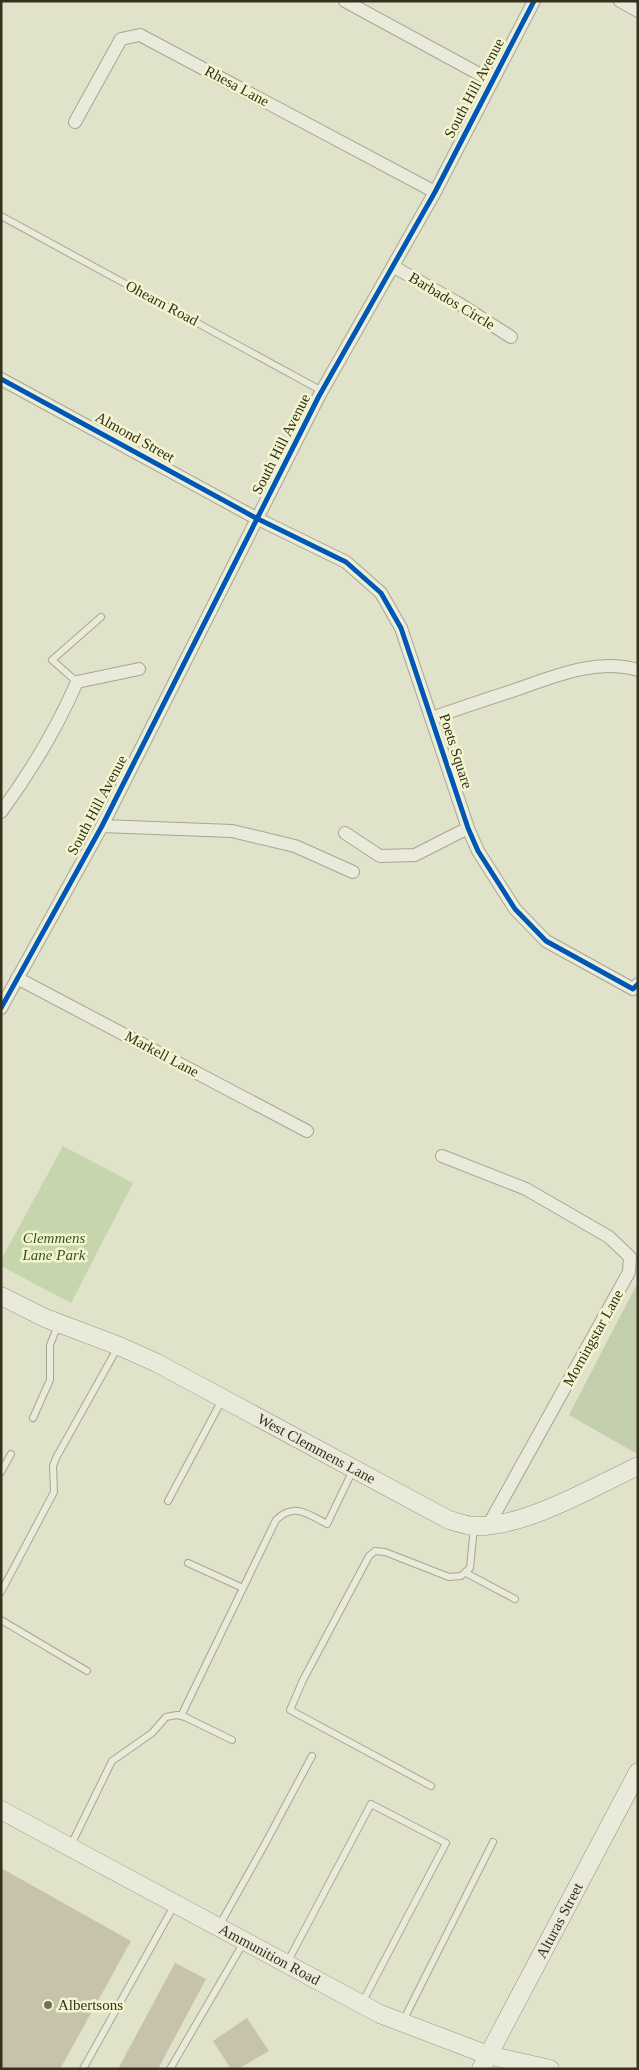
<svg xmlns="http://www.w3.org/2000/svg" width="639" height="2070" viewBox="0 0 639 2070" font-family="Georgia,serif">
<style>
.green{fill:#c6d5ac}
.cemetery{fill:#c3cfac}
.building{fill:#c6c2ab}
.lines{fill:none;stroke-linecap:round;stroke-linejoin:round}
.lane-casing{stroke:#a6a694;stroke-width:8}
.street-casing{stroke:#a6a694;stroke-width:14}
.secondary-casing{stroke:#969683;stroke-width:19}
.lane{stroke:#eaeadb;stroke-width:6}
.street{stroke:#eaeadb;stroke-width:12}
.secondary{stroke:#eaeadb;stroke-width:18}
.cycleway-casing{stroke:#f2f5cf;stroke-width:8}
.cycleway{stroke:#0057b8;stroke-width:5}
.poi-dot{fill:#716f59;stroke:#f2f5cf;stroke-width:2}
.labels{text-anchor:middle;stroke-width:5;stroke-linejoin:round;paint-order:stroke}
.street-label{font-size:15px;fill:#35311c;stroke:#f2f5cf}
.park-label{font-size:15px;font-style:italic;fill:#355123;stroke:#f2f5cf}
.poi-label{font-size:15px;fill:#35311c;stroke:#f2f5cf;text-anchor:start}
</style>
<rect width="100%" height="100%" fill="#e1e2ca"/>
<path class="green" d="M63,1146L133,1183L71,1303L1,1266V1260Z"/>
<path class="cemetery" d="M638,1282V1454H637L569,1415Z"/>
<path class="building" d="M1,1868L131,1941L60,2069H1Z
M175,1963L206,1979L158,2069H118Z
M247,2018L269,2051L238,2069H231L213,2041Z"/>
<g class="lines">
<g class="lane-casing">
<path id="lane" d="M1,216L322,391
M77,682L52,660L101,617
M33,1418L50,1380V1345L58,1325
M1,1472L11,1454
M168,1501L222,1400
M188,1563L243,1588
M466,1573L515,1599
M1,1592L54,1492L53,1466L56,1458L118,1347
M1,1620L87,1671
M181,1716L276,1520C294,1502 308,1514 327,1524L353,1470
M431,1786L290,1710L303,1680L369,1556L375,1551L385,1552L449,1577L461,1576L470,1568L474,1527
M71,1845L112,1761L152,1733L166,1717L177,1715L185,1717L232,1740
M219,1926L265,1844L312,1756
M287,1963L371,1804L446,1843L362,2003
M403,2021L493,1842
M83,2069L175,1904
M170,2069L244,1942"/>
</g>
<g class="street-casing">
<path id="street" d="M345,1L492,81
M620,1L638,11
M75,122L121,39L140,35L435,192
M394,267L458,303L511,337
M1,379L256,518L346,562L381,593L401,628L468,828L478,851L515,909L546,941L633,989L638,984
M432,718C460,708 487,699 515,690C555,676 596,658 638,670
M1,812C32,770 56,730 77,682L139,669
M102,826L232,831L295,846L353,872
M345,833L380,856L415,855L468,828
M17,978L307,1131
M1,1008L102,826L319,396L435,192L534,1
M442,1156L526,1189L609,1237L630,1257L629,1272L488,1526"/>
</g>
<g class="secondary-casing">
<g id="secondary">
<path id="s1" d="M1,1296L45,1318L119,1346L157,1363L449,1520C457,1522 467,1526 475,1526C523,1528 592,1488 636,1467L638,1468"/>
<path id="s2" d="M1,1810L380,2014L488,2055L550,2069"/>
<path id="s3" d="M481,2069L638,1772"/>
</g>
</g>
<use href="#lane" class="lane"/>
<use href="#street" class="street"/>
<use href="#secondary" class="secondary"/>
<g class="cycleway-casing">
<path id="cycleway" d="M1,379L256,518L346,562L381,593L401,628L468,828L478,851L515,909L546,941L633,989L638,984
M1,1008L102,826L319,396L435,192L534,1"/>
</g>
<use href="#cycleway" class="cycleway"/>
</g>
<circle class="poi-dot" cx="48" cy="2005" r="5"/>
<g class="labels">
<g class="street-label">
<text transform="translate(237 86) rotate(28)" y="5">Rhesa Lane</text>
<text transform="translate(474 88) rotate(-62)" y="5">South Hill Avenue</text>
<text transform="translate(452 301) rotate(31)" y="5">Barbados Circle</text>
<text transform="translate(162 303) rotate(28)" y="5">Ohearn Road</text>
<text transform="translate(135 437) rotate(29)" y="5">Almond Street</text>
<text transform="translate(281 444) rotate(-63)" y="5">South Hill Avenue</text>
<text transform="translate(456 751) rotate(72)" y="5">Poets Square</text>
<text transform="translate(97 805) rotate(-62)" y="5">South Hill Avenue</text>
<text transform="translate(162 1054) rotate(28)" y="5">Markell Lane</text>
<text transform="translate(593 1338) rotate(-61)" y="5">Morningstar Lane</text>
<text dy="5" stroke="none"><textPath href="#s1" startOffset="351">West Clemmens Lane</textPath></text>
<text dy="5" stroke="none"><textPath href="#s3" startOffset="168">Alturas Street</textPath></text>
<text dy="5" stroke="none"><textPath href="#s2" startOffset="305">Ammunition Road</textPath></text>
</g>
<g class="park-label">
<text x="54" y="1243">Clemmens<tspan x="54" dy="17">Lane Park</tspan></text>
</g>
<g class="poi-label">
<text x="58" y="2010">Albertsons</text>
</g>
</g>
<rect width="639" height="2070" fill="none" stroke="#35311c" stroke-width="5"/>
</svg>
